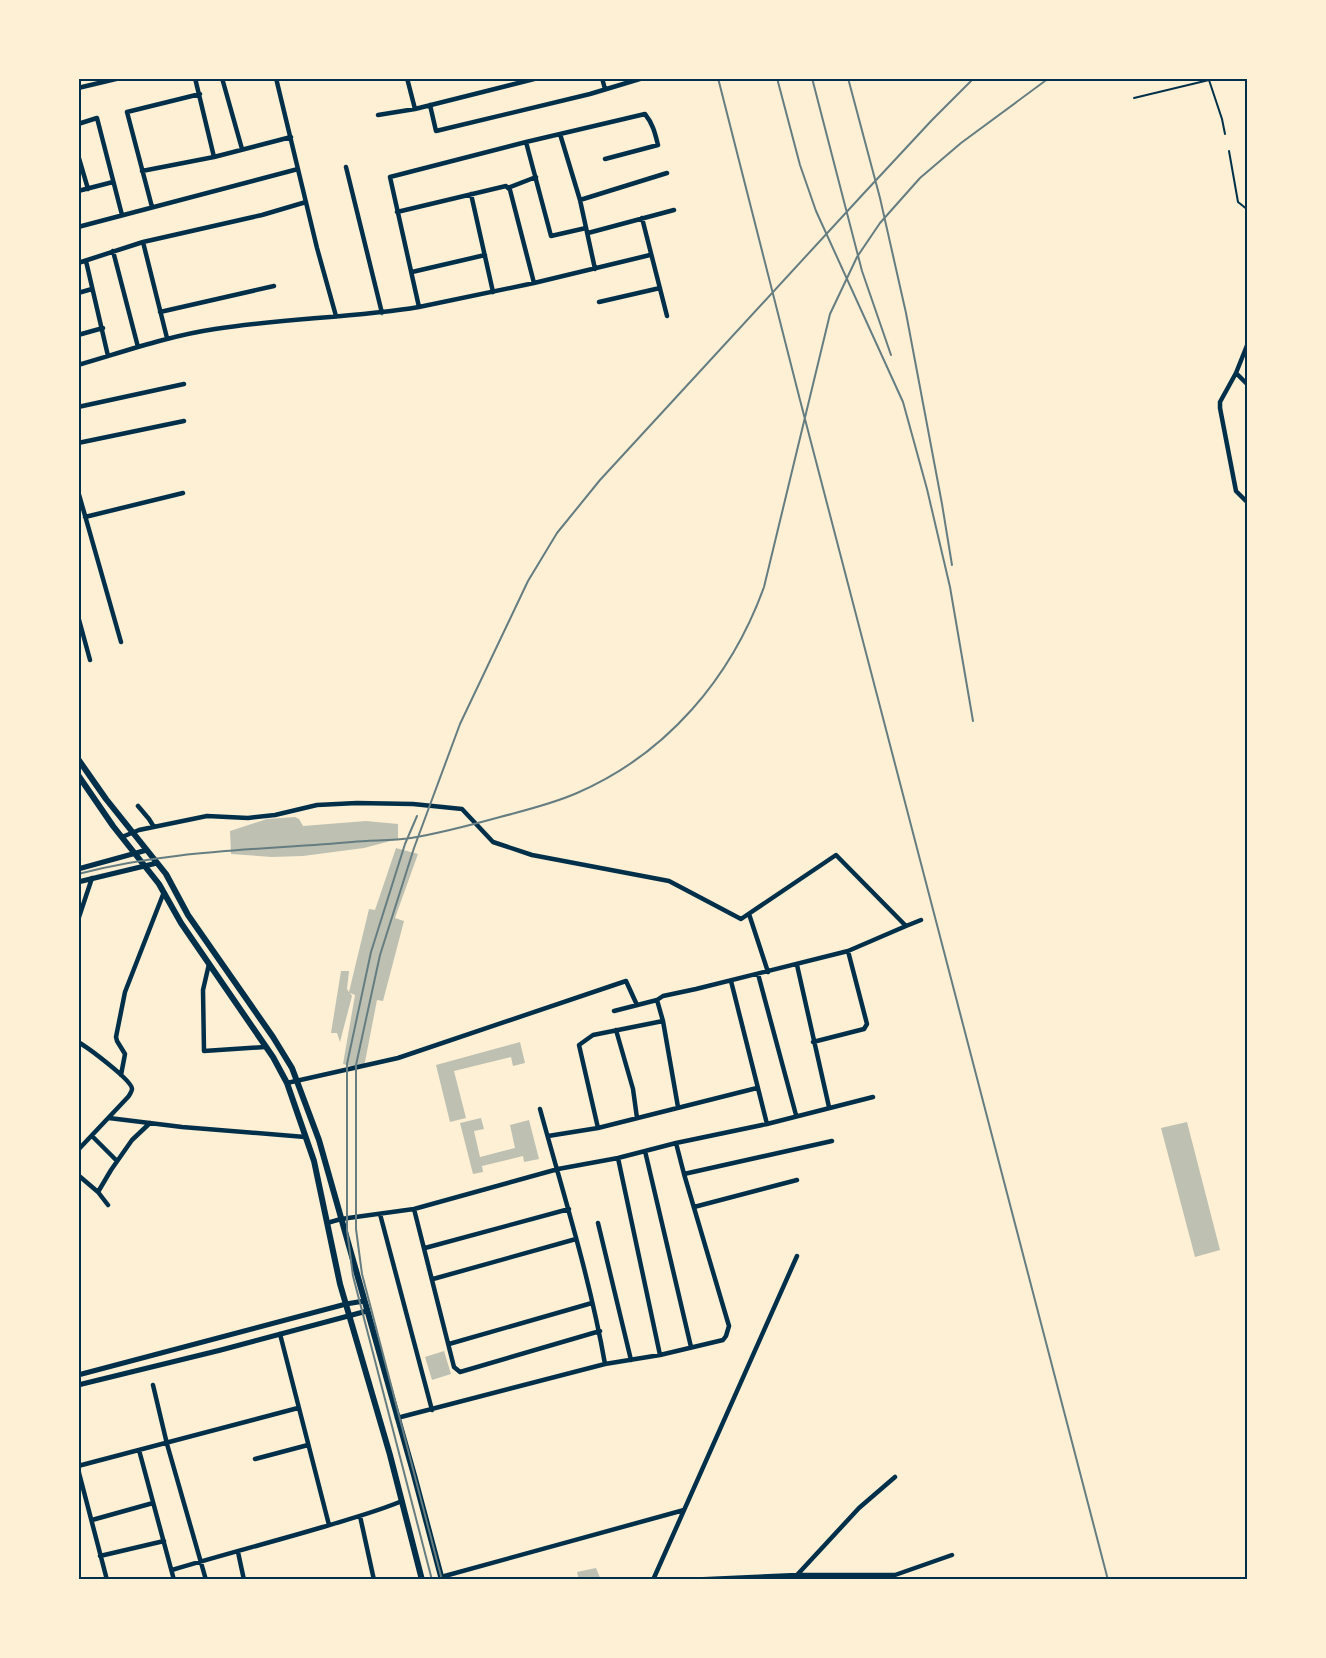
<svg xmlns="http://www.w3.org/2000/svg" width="1326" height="1658" viewBox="0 0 1326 1658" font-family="'PT Serif',serif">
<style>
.building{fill:#bec0b2}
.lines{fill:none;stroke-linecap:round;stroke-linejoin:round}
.service{stroke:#003049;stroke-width:2}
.minor{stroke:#003049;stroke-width:4.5}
.tertiary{stroke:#003049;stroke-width:5}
.secondary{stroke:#003049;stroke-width:6}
.rail{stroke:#657d81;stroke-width:2}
.neatline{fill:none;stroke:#003049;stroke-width:2}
</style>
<rect width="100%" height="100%" fill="#fdf0d5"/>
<path class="building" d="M295,817L299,819L303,826L366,821L398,824V839L364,848L303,856L272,857L231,854L230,831L267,819Z
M396,848L418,854L395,918L404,921L383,1001L377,1000L364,1067H354L343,1064L355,995L350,993L352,996L340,1042L337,1033H331L341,971H349L347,989L349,992L369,909L375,910Z
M520,1042L525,1063L513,1066L511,1057L454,1071L466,1118L450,1122L436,1065Z
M481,1118L484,1129L474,1131L480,1157L515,1148L510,1125L529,1120L539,1159L524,1162L523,1156L482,1166L483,1172L473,1174L460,1123Z
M1187,1122L1220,1250L1195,1257L1161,1128Z
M444,1351L451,1374L432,1380L425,1357Z
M596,1568L601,1580H579L577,1572Z"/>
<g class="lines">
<path class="service" d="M1021,78L1022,80
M1134,98L1209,80L1222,119L1225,134
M1229,151L1238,202L1248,210"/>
<path class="minor" d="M222,78L242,149
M276,78L317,248L336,316
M407,78L415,109
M602,78L605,89
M78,88L120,78
M430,105L436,131L590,94L643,78
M378,115L415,109L538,78
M78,124L97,118L122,215
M560,134L580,200L595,269
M526,142L551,236L586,228
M78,155L88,189
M214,157L291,137
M605,159L658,145C655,133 653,124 645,114L526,142L390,177L419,307L534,283L650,255
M346,167L382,313
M142,171L214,157L195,78
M508,188L536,177
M78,191L113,182
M471,194L493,292
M580,200L667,173
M152,207L127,112L200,94
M397,212L506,186L510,190L534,283
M642,218L667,316
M78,227L298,169
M588,233L674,210
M143,242L167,338
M113,251L138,347
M86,261L108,356
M78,263L143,242L262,215L306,202
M412,272L485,255
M78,293L92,289
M599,302L660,288
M160,312L274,286
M78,335L103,328
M1248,343L1236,373L1220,402V408L1236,491L1248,503
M78,365C123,352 168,336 215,329C283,318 352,318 419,307
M1236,373L1248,385
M78,407L184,384
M78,443L184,421
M78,491L121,642
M85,517L183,493
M78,616L90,660
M138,806L149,819L154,827
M122,837L139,830L207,816L248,818L275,815L317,805L357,803L413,804L462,809L493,842L532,855L669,881L741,919L836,855L906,926L921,920
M749,914L768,972
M78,920L92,878
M209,964L203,990L204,1051L265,1047
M797,965L829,1107
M758,974L796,1115
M731,981L767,1124
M614,1011L657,1000
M616,1030L633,1089L637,1118
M78,1042C87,1047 132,1080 132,1089C132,1091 129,1096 128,1097L78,1150
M813,1042L864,1029L867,1024L848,951
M121,1075L125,1054L117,1041L116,1037L125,992L164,892
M287,1083L398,1058L626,981L637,1005
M678,1107L663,1021L657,1000L663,996L696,989L848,951L906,926
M540,1109C563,1193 590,1278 605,1364
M109,1118L182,1127L305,1137
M598,1128L579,1045L593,1035L663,1021
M92,1136L117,1161
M548,1136L598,1128L757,1088
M645,1151L691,1347
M618,1158L660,1355
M684,1174L832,1141
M78,1175L98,1192L111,1170L132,1140L150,1123
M98,1192L108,1205
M694,1207L797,1180
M414,1209L454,1367L460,1372L600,1331
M380,1214L432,1410
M327,1223L341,1219L414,1209L558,1169L618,1158L676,1143L767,1124L873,1097
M598,1223L631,1360
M425,1248L569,1209
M433,1279L576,1239
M280,1334L329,1525
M449,1344L592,1303
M153,1385L167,1444L206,1580
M397,1418L605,1364L660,1355L723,1340L726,1336L729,1326L684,1174L676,1143
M139,1450L174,1580
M255,1459L308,1445
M78,1466L298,1408
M78,1469L107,1580
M360,1516L374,1580
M92,1520L153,1503
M238,1552L244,1580
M100,1556L164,1541
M172,1570C222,1555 272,1542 323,1527C349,1519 376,1512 402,1501
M797,1575L859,1508L895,1477
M441,1577L684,1510
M653,1580L797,1256
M686,1580L797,1575H895L952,1555"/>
<path class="tertiary" d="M78,869L147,850
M78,882L157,863
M78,1375L346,1304L364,1301
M78,1385L221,1350L367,1311"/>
<path class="secondary" d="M78,759L106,799L166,874L188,915L273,1037L292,1068L319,1140L414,1475L442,1580
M78,775L113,826L159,884L181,923L273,1057L287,1083L314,1161L340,1284L390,1455L422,1580"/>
<path class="rail" d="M718,78L800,400L1108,1580
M777,78L800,165L816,211L903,402L927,489L950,587L973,721
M812,78L862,271L891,355
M848,78L880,198L906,313L942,504L952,565
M417,816L405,844L371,952L347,1064V1230L353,1276L432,1580
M78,874C168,850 261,850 352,842C372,840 392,841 411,838C441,833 471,825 500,817C526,810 552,804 577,793C667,754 731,678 764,587L830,314L857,257L880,223L920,178L961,143L1049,78
M442,1580L362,1274L356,1229V1065L380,955L414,848L460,724L528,581L557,533L600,480L865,192L932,120L974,78"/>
</g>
<rect width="1326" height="1658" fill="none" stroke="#fdf0d5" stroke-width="159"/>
<rect x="80" y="80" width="1166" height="1498" class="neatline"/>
</svg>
